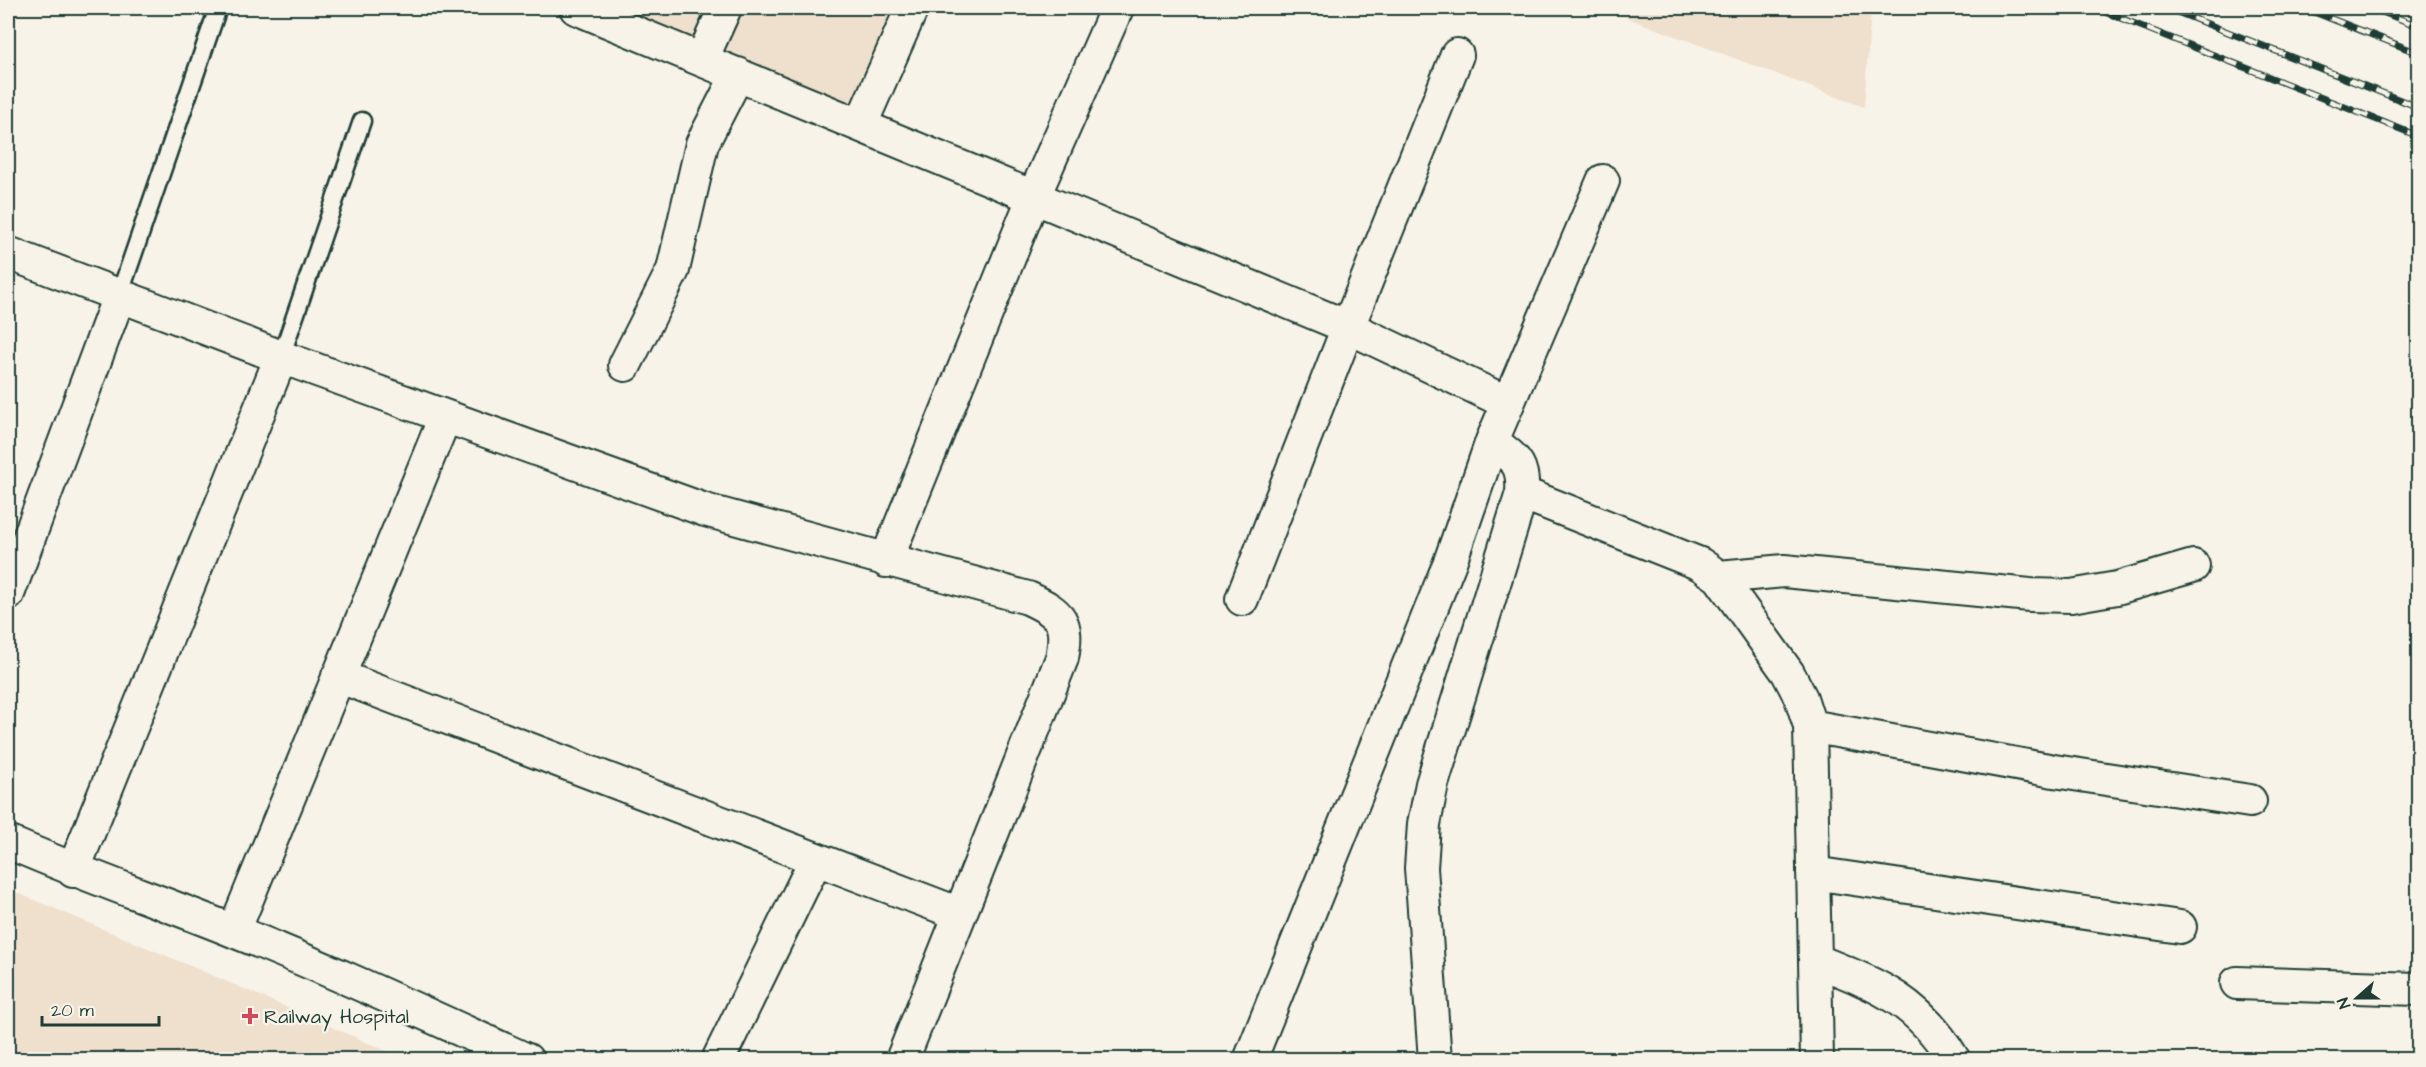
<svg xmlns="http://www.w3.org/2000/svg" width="2426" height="1067" viewBox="0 0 2426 1067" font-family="'Architects Daughter',sans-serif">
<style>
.built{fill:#efdfcd}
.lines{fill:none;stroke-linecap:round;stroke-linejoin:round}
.lane-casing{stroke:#1f3d34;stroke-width:21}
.street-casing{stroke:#1f3d34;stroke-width:36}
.lane{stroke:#f7f3e8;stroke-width:16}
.street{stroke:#f7f3e8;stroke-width:32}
.rail-casing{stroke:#1f3d34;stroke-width:7}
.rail{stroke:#f7f3e8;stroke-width:4.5;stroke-dasharray:14;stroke-linecap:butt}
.poi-dot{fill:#d1495b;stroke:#f7f3e8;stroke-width:2}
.labels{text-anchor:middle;stroke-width:5;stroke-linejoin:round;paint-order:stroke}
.poi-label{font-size:20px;fill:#1f3d34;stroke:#f7f3e8;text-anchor:start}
</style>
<rect width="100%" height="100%" fill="#f7f3e8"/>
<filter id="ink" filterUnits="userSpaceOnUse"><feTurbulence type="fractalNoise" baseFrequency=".0167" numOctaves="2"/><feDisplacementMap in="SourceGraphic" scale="12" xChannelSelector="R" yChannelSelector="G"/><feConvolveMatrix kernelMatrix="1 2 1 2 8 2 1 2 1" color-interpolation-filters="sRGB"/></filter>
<g filter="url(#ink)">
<path class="built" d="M608,8H915L874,114Z
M1601,8H1871L1864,107Z
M8,889L207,973L405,1059H8Z"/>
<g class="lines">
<g class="lane-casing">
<path id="lane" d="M119,296L218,8
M281,357L362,121"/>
</g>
<g class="street-casing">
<path id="street" d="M576,8L1348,327L1508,403
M702,59L725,8
M861,124L912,8
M8,253L281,357L705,510L1028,598C1061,613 1069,621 1062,658L902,1060
M625,365L673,270L702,144L738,74
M1522,493L1700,564L1719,577L1788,673L1801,698L1810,726L1815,960C1877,985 1917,999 1954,1060
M886,561L1034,196L1117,8
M1719,577L1784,571L2030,595L2071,596L2117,588L2193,566
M8,594L119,296
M1242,599L1348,327L1457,55
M338,676L960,914
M1810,726L2054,771L2250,801
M8,842C83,875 160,901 236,932C334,971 430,1016 527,1060
M73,871L281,357
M1813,873L2180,927
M234,931L445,417
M1815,960L1817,1060
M2237,983L2418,989
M718,1060L816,859
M1250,1060L1450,562L1492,441L1603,181
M1435,1060L1421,868L1424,824L1432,784L1522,493C1524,462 1514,459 1492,441"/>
</g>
<use href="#lane" class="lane"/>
<use href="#street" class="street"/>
<g class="rail-casing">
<path id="rail" d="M2095,8L2418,136
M2167,8L2418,107
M2304,8L2418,53
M2372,8L2418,26"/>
</g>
<use href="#rail" class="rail"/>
</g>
</g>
<path class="poi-dot" d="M247 1007h6v6h6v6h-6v6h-6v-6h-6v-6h6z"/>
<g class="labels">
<g class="poi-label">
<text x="264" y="1023">Railway Hospital</text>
</g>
</g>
<rect width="2426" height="1067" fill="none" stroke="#f7f3e8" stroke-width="30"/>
<rect x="15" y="15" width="2396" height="1037" fill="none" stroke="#1f3d34" stroke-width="2" filter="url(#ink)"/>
<g transform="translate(2357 998) rotate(249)" stroke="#f7f3e8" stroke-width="4.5" paint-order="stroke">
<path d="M0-4.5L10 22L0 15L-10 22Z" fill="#1f3d34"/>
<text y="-9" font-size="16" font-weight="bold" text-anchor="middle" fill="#1f3d34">N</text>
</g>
<path d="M42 1016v9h117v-9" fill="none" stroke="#1f3d34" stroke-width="3"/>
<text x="51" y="1016" font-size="18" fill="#1f3d34" stroke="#f7f3e8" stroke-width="4.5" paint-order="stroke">20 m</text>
</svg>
